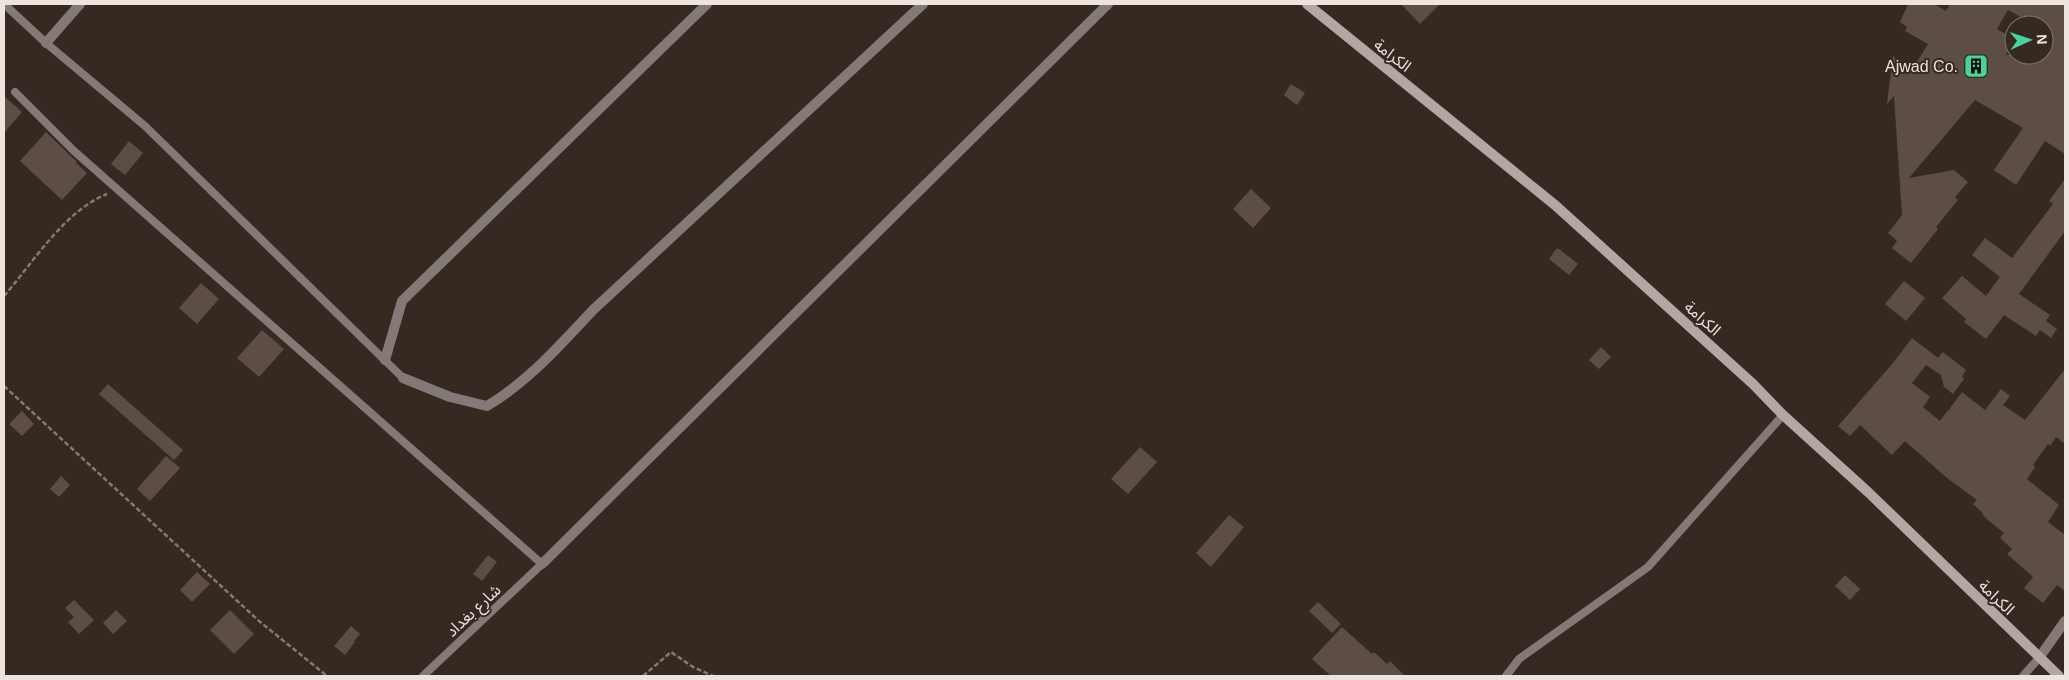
<svg xmlns="http://www.w3.org/2000/svg" width="2069" height="680" viewBox="0 0 2069 680" font-family="Helvetica,'Noto Sans Arabic',sans-serif">
<style>
.building{fill:#5c4e44;fill-rule:evenodd}
.lines{fill:none;stroke-linecap:round;stroke-linejoin:round}
.path{stroke:#857972;stroke-width:2.5;stroke-dasharray:5 2.5;stroke-linecap:butt}
.service{stroke:#837a78;stroke-width:8}
.minor{stroke:#837a78;stroke-width:10}
.secondary{stroke:#b4a6a3;stroke-width:10}
.labels{text-anchor:middle;stroke-width:4;stroke-linejoin:round;paint-order:stroke}
.street-label{font-size:16px;fill:#ede4de;stroke:#362921}
.poi-label{font-size:16px;fill:#ede4de;stroke:#362921;text-anchor:end}
</style>
<rect width="100%" height="100%" fill="#362921"/>
<path class="building" d="M1401,4H1440L1420,24Z
M1908,4H1934L1946,11L1950,4H2065V154L2045,141L2016,185L1994,170L2023,128L1975,100L1909,178L1954,170L1968,182L1955,197L1958,200L1936,227L1938,229L1911,263L1892,248L1897,241L1888,233L1902,215L1894,96L1887,104L1893,56L1910,73L1928,44L1905,31L1907,27L1900,22ZM2008,10L2035,25H2044V55H2006L2014,39L1997,29Z
M1291,84L1305,93L1297,105L1284,95Z
M4,96L22,112L4,133Z
M46,132L77,162L76,163L87,173L62,200L20,161Z
M129,141L143,153L125,175L111,164Z
M2065,179V231L2019,294L2050,315L2046,321L2057,329L2051,338L2040,330L2036,336L2004,315L1986,339L1964,322L1966,319L1942,298L1962,276L1986,296L2000,277L1972,255L1985,238L2012,258L2053,204L2049,201Z
M1251,189L1271,208L1253,228L1233,209Z
M1556,249H1559L1578,264L1569,275L1549,259Z
M1904,281L1925,298L1906,321L1885,304Z
M201,283L219,299L197,324L179,308Z
M262,330L284,349L259,377L237,358Z
M1912,338L1938,358L1943,352L1966,370L1962,377L1964,379L1953,394L1944,387L1941,375L1926,365L1912,383L1930,397L1923,407L1940,421L1949,409L1951,411L1950,408L1962,392L1985,410L2001,389L2010,396L2003,405L2025,420L2065,369V444L2056,437L2050,446L2048,444L2033,465L2035,467L2027,479L2059,505L2048,522L2065,535V591L2057,585L2043,603L2024,588L2033,577L2007,554L2012,549L2000,538L2004,533L1988,520L1982,514L1983,513L1973,504L1977,500L1947,478L1905,441L1892,455L1860,425L1850,436L1838,426L1893,363Z
M1601,347L1611,357L1599,369L1589,360Z
M108,384L183,450L174,460L99,394Z
M22,411L34,424L22,436L9,424Z
M1140,447L1157,462L1128,494L1111,479Z
M166,456L180,468L150,501L137,489Z
M61,476L70,485L59,497L50,489Z
M1229,515L1244,527L1211,567L1196,553Z
M488,555L497,562L482,581L473,574Z
M197,572L210,584L192,602L180,590Z
M1845,575L1860,589L1850,600L1835,586Z
M74,600L94,620L79,634L68,622L74,617L65,608Z
M1318,602L1341,624L1332,633L1309,611Z
M116,610L127,621L113,634L103,623Z
M230,610L254,634L234,654L210,630Z
M351,626L360,634L354,641L355,642L345,655L334,646Z
M1342,627L1372,654L1374,652L1387,664L1390,661L1405,676H1331L1312,659Z"/>
<g class="lines">
<path class="path" d="M4,296C33,263 64,211 107,194
M4,386L259,621L327,676
M643,676L671,652L693,667L713,676"/>
<path class="service" d="M4,4L46,43L145,126L403,378
M15,92L74,151L542,564L423,676
M1506,676L1519,659L1648,567L1783,415
M2023,676L2039,658"/>
<path class="minor" d="M46,43L80,4
M385,360L402,301L707,4
M403,378L450,397L487,406C529,381 560,345 593,310L923,4
M542,564L1108,4
M2039,658L2065,621"/>
<path class="secondary" d="M1307,4L1555,205L1753,384L1783,415L1868,492L2059,676"/>
</g>
<defs>
<g id="building-square" transform="scale(1.25)"><rect x="-9" y="-9" width="18" height="18" rx="4" fill="#4ad49c" stroke="#362921"/><path d="M-4-6H4V6H1V3H-1V6H-4ZM-2.5-4.3h1.7v1.8h-1.7ZM.8-4.3h1.7v1.8H.8ZM-2.5-1h1.7V.8h-1.7ZM.8-1h1.7V.8H.8Z" fill="#111"/></g>
</defs>
<g fill-rule="evenodd">
<use href="#building-square" x="1976" y="66"/>
</g>
<g class="labels">
<g class="street-label">
<text transform="translate(1393 55) rotate(38)" y="6">الكرامة</text>
<text transform="translate(1703 318) rotate(42)" y="6">الكرامة</text>
<text transform="translate(1997 597) rotate(44)" y="6">الكرامة</text>
<text transform="translate(473 610) rotate(-43)" y="6">شارع بغداد</text>
</g>
<g class="poi-label">
<text x="1958" y="72">Ajwad Co.</text>
</g>
</g>
<rect width="2069" height="680" fill="none" stroke="#ede4de" stroke-width="10"/>
<g transform="translate(2029 40) rotate(87)"><circle r="24" fill="#362921" stroke="#7f746d"/>
<path d="M0-4L9 19L0 12L-9 19Z" fill="#4ad49c"/>
<text y="-8" font-size="14" font-weight="bold" text-anchor="middle" fill="#ede4de">N</text>
</g>
</svg>
